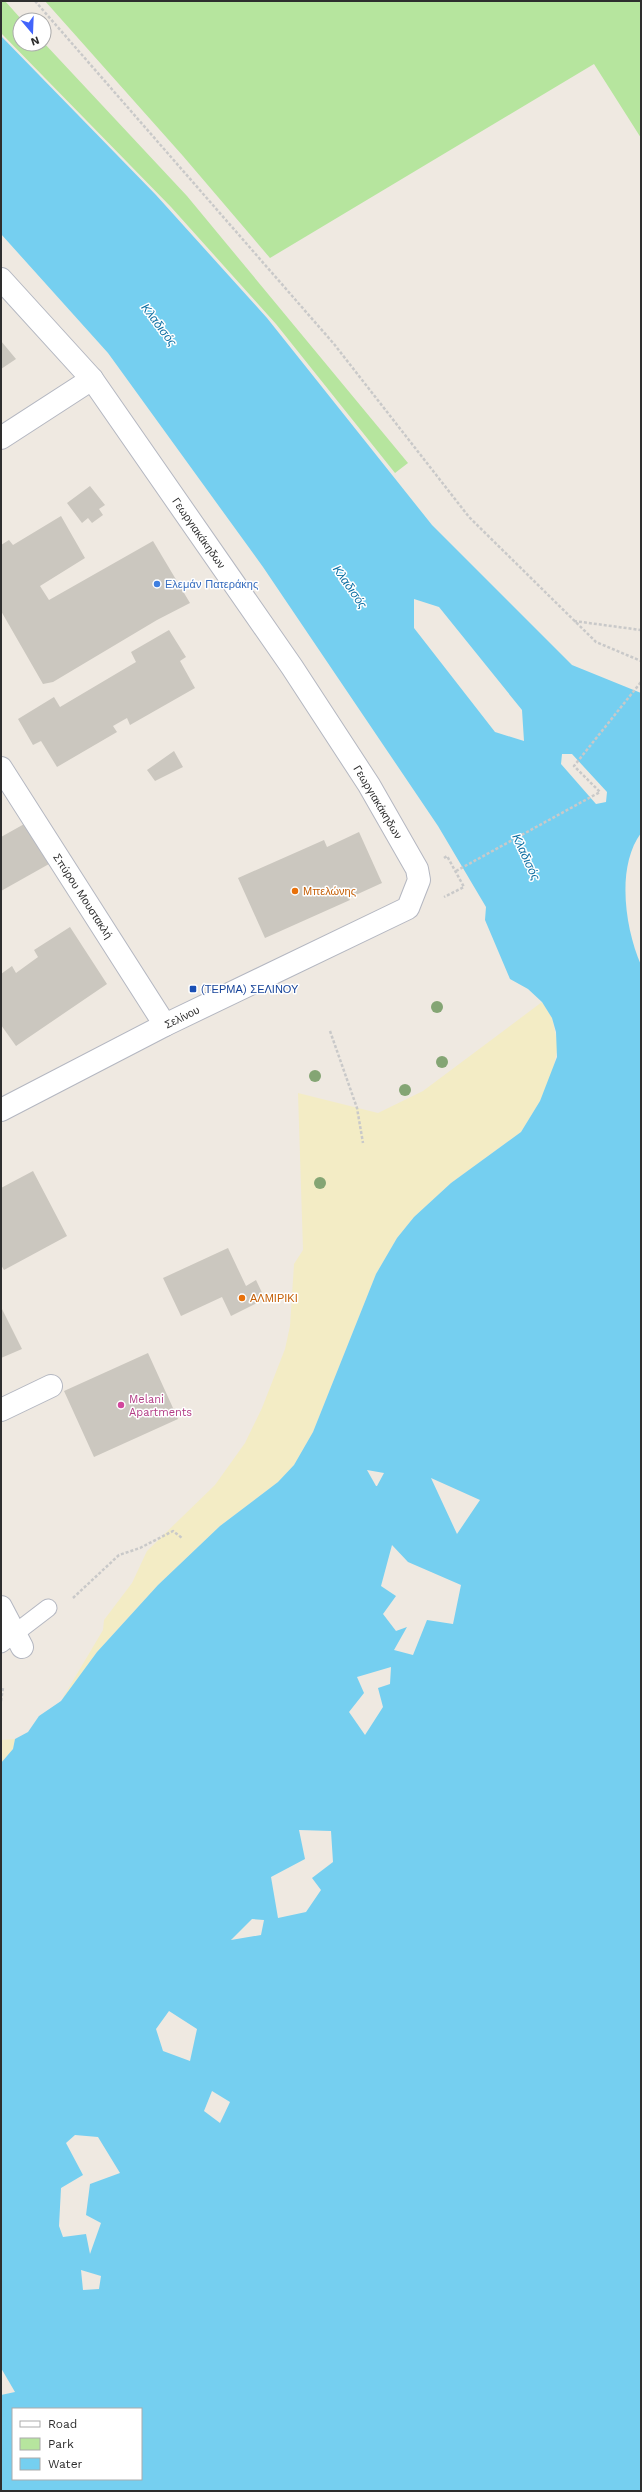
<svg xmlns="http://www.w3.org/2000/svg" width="642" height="2492" viewBox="0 0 642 2492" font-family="'Work Sans',sans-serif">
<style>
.green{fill:#b6e59e}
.sand{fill:#f3ecc5}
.water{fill:#75cff0;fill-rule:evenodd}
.building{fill:#cbc7bf}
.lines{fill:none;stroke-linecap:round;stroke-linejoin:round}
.lane-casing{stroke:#b4b7c1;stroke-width:19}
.street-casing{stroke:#b4b7c1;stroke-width:24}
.secondary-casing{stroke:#b4b7c1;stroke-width:24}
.path{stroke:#c9c9c9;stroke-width:2.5;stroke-dasharray:3 2;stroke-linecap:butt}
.lane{stroke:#fff;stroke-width:17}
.street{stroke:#fff;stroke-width:22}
.secondary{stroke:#fff;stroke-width:22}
.tree{fill:#84a574}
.shop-dot{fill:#3f7fe0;stroke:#fff;stroke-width:1.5}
.food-dot{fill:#e8710a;stroke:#fff;stroke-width:1.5}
.transit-dot{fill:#1a4fb4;stroke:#fff;stroke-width:1.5}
.hotel-dot{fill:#d1479c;stroke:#fff;stroke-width:1.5}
.labels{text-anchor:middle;stroke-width:3;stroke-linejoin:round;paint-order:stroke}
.street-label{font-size:11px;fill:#2e2e2e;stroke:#fff}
.shop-label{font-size:11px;fill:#366cbe;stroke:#fff;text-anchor:start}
.food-label{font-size:11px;fill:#c56008;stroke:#fff;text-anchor:start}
.transit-label{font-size:11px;fill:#164399;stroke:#fff;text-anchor:start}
.hotel-label{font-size:11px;fill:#b23c85;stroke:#fff;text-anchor:start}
.water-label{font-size:12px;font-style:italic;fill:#0d6fa3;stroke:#fff}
</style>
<rect width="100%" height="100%" fill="#efe9e1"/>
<path class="green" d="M1,1H5L22,20H20V44L44,43L187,196L408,463L395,473L276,324L171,207L1,33Z
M45,1H641V138L594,64L270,258L183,156Z"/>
<path class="sand" d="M542,1002L552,1018L558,1046L553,1070L540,1101L521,1132L451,1183L414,1217L397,1238L376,1274L313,1432L294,1465L278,1482L220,1526L158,1585L97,1652L61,1701L103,1630L104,1620L132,1583L147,1551L215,1485L245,1443L262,1408L285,1349L290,1326L294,1264L303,1250L298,1093L378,1113L423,1091Z
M15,1739L13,1749L1,1763V1740Z"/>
<path class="water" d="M1,36L156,195L267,318L432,525L572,665L641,693V833C616,867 625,928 641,965V2491H1V2395L15,2392L1,2368V1763L13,1749L15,1739L28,1732L39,1716L61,1701L97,1652L158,1585L220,1526L278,1482L294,1465L313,1432L376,1274L397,1238L414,1217L451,1183L521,1132L540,1101L557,1057L556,1032L552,1018L542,1002L528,989L510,979L485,920L486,907L438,826L263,567L108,353L1,234ZM414,599L439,607L522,710L524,741L495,732L414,628ZM562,754H572L607,792L606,802L596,804L561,764ZM367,1470L384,1473L377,1486H376ZM431,1478L480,1500L457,1534ZM392,1545L408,1562L461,1585L453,1624L427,1620L413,1655L394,1650L407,1627L396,1631L383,1614L396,1596L381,1586ZM391,1667L390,1684L378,1688L383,1707L365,1735L349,1712L364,1693L357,1677ZM299,1830L331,1831L333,1862L312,1878L321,1890L306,1912L278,1918L271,1877L305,1859ZM252,1919L264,1920L261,1935L231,1940ZM169,2011L197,2029L190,2061L163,2051L156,2029ZM212,2091L230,2102L220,2123L204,2111ZM75,2135L98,2137L120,2173L90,2184L86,2215L101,2223L90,2254L86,2234L63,2237L59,2226L61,2188L83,2175L66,2143ZM81,2270L101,2276L99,2289L83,2290ZM13,2409H141V2479H13Z"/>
<path class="building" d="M1,341L16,359L1,369Z
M90,486L105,505L99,509L103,515L92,523L88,518L82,523L67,503Z
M61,516L85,558L40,586L49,600L153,541L190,603L157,620L53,682L43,684L1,611V545L9,540L13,545Z
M169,630L186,657L180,661L195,688L130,725L127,718L113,726L117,732L57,767L41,741L33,745L18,719L54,697L60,707L136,662L131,652Z
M174,751L183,767L155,781L147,770Z
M26,823L49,864L1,891V837Z
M359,832L382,883L349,898L350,900L265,938L238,878L324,840L327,847Z
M70,927L107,984L16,1046L1,1025V974L12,966L16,973L38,957L34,950Z
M33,1171L67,1236L4,1270L1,1265V1188Z
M228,1248L246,1286L256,1280L265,1299L231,1316L222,1297L181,1316L163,1278Z
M1,1307L22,1349L1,1358Z
M148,1353L178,1419L94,1457L64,1391Z"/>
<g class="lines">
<g class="lane-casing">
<path id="lane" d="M1,1644L48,1608"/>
</g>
<g class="street-casing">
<path id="street" d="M1,438L92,379
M1,768L165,1025
M1,1410L51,1386
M1,1607L22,1647"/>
</g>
<g class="secondary-casing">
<path id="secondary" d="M1,279L92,379L292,667L369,785L417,869L419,880L408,908L165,1025L1,1110"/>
</g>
<path class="path" d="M35,1L334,344L469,517L596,642L641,661
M574,621L641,630
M444,858L447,856L464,887L444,897
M456,871L600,792L574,766L641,682
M330,1031L357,1108L363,1143
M73,1598L119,1555L140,1548L173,1531L182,1538
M1,1701L3,1688"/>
<use href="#lane" class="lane"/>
<use href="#street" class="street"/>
<use href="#secondary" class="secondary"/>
</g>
<g class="tree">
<circle cx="437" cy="1007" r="6"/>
<circle cx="442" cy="1062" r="6"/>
<circle cx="315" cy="1076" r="6"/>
<circle cx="405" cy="1090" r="6"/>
<circle cx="320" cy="1183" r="6"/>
</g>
<circle class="shop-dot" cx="157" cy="584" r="4"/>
<g class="food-dot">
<circle cx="295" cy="891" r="4"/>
<circle cx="242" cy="1298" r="4"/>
</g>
<rect class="transit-dot" x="189" y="985" width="8" height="8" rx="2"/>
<circle class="hotel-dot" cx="121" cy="1405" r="4"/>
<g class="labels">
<g class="street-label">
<text transform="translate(199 533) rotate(55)" y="4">Γεωργιακάκηδων</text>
<text transform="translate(378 802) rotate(59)" y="4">Γεωργιακάκηδων</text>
<text transform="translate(83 896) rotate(57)" y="4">Σπύρου Μουστακλή</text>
<text transform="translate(182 1017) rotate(-26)" y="4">Σελίνου</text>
</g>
<g class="shop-label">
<text x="165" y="588">Ελεμάν Πατεράκης</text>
</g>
<g class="food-label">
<text x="303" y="895">Μπελώνης</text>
<text x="250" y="1302">ΑΛΜΙΡΙΚΙ</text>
</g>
<g class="transit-label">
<text x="201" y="993">(ΤΕΡΜΑ) ΣΕΛΙΝΟΥ</text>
</g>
<g class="hotel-label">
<text x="129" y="1403">Melani<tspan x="129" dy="13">Apartments</tspan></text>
</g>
<g class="water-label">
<text transform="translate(159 325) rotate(53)" y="4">Κλαδισός</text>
<text transform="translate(350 587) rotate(55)" y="4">Κλαδισός</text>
<text transform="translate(526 857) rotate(65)" y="4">Κλαδισός</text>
</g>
</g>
<rect width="642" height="2492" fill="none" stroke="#2e2e2e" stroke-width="4"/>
<rect x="12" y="2408" width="130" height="72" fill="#ffffff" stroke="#ababab"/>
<rect x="20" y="2421" width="20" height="6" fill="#ffffff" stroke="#ababab"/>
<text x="48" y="2428" font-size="12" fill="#2e2e2e">Road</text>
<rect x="20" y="2438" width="20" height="12" fill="#b6e59e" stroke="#ababab"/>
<text x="48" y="2448" font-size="12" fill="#2e2e2e">Park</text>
<rect x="20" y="2458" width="20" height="12" fill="#75cff0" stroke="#ababab"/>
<text x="48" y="2468" font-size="12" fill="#2e2e2e">Water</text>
<g transform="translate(32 32) rotate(161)"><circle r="19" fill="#ffffff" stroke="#ababab"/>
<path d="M0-3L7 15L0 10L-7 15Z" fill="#4264fb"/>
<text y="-6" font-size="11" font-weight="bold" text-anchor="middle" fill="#2e2e2e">N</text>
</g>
</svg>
